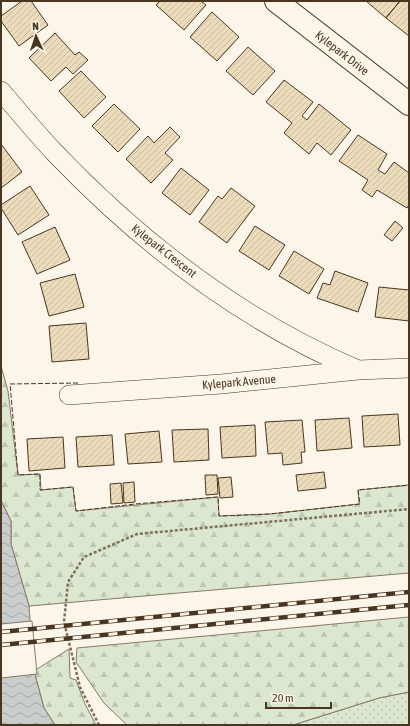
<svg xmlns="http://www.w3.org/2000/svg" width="410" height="726" viewBox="0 0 410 726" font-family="'Asap Condensed',sans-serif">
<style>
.grass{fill:url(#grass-dots);stroke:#887966}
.forest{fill:url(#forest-firs);stroke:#887966}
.water{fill:url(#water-waves);stroke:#887966}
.pier{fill:#fbf6e9;stroke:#887966}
.building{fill:url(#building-hatch);stroke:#4a3520}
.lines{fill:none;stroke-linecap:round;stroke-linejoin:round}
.street-casing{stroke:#4a3520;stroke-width:20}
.secondary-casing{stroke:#4a3520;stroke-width:24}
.path{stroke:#7f6f5c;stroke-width:2.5;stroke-dasharray:3 2;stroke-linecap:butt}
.street{stroke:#fbf6e9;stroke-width:19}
.secondary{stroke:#fbf6e9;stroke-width:22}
.rail-casing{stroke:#4a3520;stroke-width:4.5}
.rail{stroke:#fbf6e9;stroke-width:3;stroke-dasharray:9;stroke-linecap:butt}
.fence{stroke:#4a3520;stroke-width:1;stroke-dasharray:5 2;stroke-linecap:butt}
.labels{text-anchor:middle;stroke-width:3;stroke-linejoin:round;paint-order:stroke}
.street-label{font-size:12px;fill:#4a3520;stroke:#fbf6e9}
</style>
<defs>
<pattern id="grass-dots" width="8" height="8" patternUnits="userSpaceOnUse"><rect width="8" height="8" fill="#dce7d0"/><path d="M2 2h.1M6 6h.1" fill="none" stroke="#bec7b2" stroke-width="1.8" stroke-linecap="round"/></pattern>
<pattern id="forest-firs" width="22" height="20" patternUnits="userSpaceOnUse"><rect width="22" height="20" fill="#dce7d0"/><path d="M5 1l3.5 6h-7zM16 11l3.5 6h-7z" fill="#bec7b2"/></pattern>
<pattern id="water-waves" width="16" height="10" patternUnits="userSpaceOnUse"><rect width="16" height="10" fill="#c9cecd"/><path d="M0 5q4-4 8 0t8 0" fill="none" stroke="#a5a8a6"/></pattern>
<pattern id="building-hatch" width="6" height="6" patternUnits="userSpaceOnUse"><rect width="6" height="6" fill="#ecdcbc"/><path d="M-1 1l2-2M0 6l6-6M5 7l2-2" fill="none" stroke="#ccbda1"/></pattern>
</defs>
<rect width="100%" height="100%" fill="#fbf6e9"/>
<path class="grass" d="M409,692V725H293L379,698Z"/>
<path class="forest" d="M1,366L8,391L18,475L40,474L41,490L73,487L76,511L218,497L219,516L270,514L359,504L358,490L409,485V573L29,606L11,544V521L1,501Z
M409,617V692L379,698L293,725H127L104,703L76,662L77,648Z
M69,649L70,678L76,680L85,704L96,725H55L44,708L34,671Z"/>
<path class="water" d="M1,501L11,521V544L29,606L34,671L44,708L55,725H1Z"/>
<path class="pier" d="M32,621L37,674L1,678V624Z"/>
<path class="building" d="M22,1H31L48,25L19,46L1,21V16Z
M160,1H201L206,5L184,30L156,5Z
M366,1H400L386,18Z
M400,1H409V36L386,18Z
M212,12L239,37L217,61L190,37Z
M55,33L75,55L79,52L88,60L73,74L66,67L51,81L29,58Z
M248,47L275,71L253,95L226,71Z
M81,71L106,97L84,118L59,91Z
M284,80L313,102L302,116L307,120L319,104L351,130L331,155L317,143L309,154L284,133L292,123L266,102Z
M114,104L140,129L118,152L92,126Z
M170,127L180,137L165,153L173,160L151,183L126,159L148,136L154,143Z
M358,135L387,154L378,170L385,174L394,162L409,173V205L407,208L377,190L372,197L362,190L368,180L339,161Z
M1,144L22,172L1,188Z
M181,168L209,190L190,215L162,193Z
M30,186L49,215L18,235L1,208V205Z
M231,188L255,206L227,243L199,222L218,196L222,199Z
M395,221L403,228L392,241L384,235Z
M255,226L285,245L269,270L239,251Z
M55,227L70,260L37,274L22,242Z
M294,251L324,269L309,294L279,276Z
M335,271L368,283L358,312L317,298L323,283L330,285Z
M75,274L84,307L49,316L40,283Z
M379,287L409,290V321L375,317Z
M86,323L89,359L52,362L49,326Z
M398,414L400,445L364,447L362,416Z
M349,418L352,448L317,451L315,420Z
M302,420L305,452H301L302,463L283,465L282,453L268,454L265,422Z
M255,425L256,456L222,458L220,427Z
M208,429L209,460L174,462L172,430Z
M159,431L162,462L128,464L125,434Z
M112,435L114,465L78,467L76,437Z
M63,437L65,468L29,471L27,439Z
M324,472L326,488L298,491L296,475Z
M205,475H217L218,494L206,495Z
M231,477L233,497L220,498L218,478Z
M134,482L135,502L124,503L123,483Z
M121,483L123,503L111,504L110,484Z"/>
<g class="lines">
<g class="street-casing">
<path id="street" d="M1,91C19,112 36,133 55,153C141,243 243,321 358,370
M69,395L221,384L358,370L409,368"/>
</g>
<g class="secondary-casing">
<path id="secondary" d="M276,1L409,104"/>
</g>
<path class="path" d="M99,725L80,687L64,622L68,582L84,557L137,534L409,509"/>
<use href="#street" class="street"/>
<use href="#secondary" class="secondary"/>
<g class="rail-casing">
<path id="rail" d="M1,632L409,592
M1,645L409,605"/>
</g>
<use href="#rail" class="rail"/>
<path class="fence" d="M78,383L10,384L18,475L40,474V490L73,487L76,511L135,504L218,497L219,516L270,514L360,504L358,490L409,485"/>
</g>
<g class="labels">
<g class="street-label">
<text transform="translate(342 53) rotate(38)" y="4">Kylepark Drive</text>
<text transform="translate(164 251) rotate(38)" y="4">Kylepark Crescent</text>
<text transform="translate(239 382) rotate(-5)" y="4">Kylepark Avenue</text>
</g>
</g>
<rect width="410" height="726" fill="none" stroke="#4a3520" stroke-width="4"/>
<g transform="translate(36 36) rotate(357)" stroke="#fbf6e9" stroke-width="3" paint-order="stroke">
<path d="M0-3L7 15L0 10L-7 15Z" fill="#4a3520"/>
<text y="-6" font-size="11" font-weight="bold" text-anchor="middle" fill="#4a3520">N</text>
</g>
<path d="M266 702v6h65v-6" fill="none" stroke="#4a3520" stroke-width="2"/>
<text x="272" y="702" font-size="12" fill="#4a3520" stroke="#fbf6e9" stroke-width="3" paint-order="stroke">20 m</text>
</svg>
